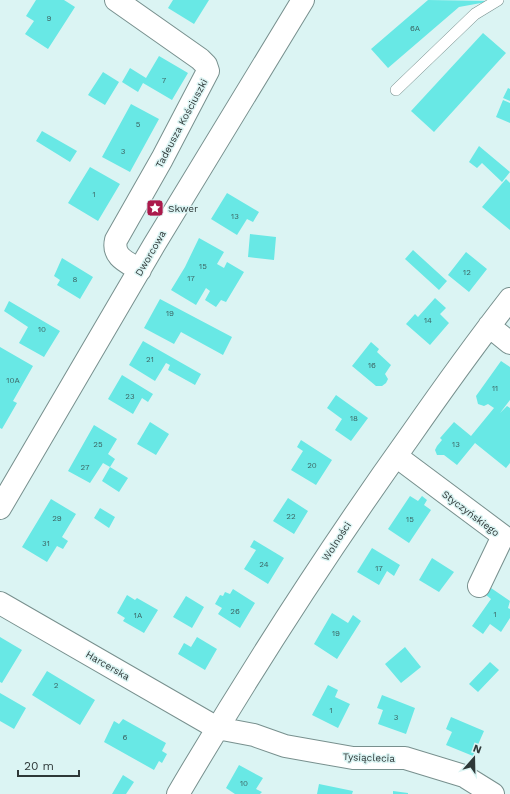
<svg xmlns="http://www.w3.org/2000/svg" width="510" height="794" viewBox="0 0 510 794" font-family="'Work Sans',sans-serif">
<style>
.building{fill:#68e8e5}
.lines{fill:none;stroke-linecap:round;stroke-linejoin:round}
.service-casing{stroke:#78908e;stroke-width:12}
.minor-casing{stroke:#78908e;stroke-width:24}
.service{stroke:#fff;stroke-width:11}
.minor{stroke:#fff;stroke-width:22}
.labels{text-anchor:middle;stroke-width:3;stroke-linejoin:round;paint-order:stroke}
.number-label{font-size:8px;fill:#3c6463}
.street-label{font-size:10px;fill:#2e3838;stroke:#dbf4f3}
.poi-label{font-size:10px;fill:#2e3838;stroke:#dbf4f3;text-anchor:start}
</style>
<rect width="100%" height="100%" fill="#dbf4f3"/>
<path class="building" d="M36,0H64L75,7L48,49L25,34L34,21L26,16Z
M173,0H209L194,24L168,8Z
M428,0L492,1L459,7L388,68L371,49Z
M483,33L506,53L434,132L411,111Z
M159,56L188,73L172,100L143,83L138,92L122,82L130,68L146,78Z
M103,72L119,82L105,105L88,95Z
M508,88L510,89V101L503,98Z
M503,100L510,103V123L496,117Z
M131,104L159,119L130,172L102,157Z
M42,131L77,151L70,162L36,141Z
M479,146L510,172L502,182L482,163L477,168L469,162Z
M90,167L120,184L98,221L68,203Z
M506,179L510,183V230L482,207Z
M227,193L259,212L253,222L247,219L237,235L211,219Z
M250,234L276,237L274,260L248,257Z
M199,238L224,252L217,264L224,268L227,262L244,272L226,302L221,300L216,307L205,300L210,291L206,288L196,305L171,290L185,267Z
M413,250L447,281L439,290L405,259Z
M466,252L487,269L469,292L448,275Z
M62,258L93,277L80,299L57,285L60,280L54,276Z
M435,298L446,308L440,314L449,323L430,345L406,324L415,314L418,317Z
M160,299L232,337L223,355L181,332L174,344L144,328Z
M9,301L60,331L44,357L19,343L28,327L4,311Z
M143,341L201,374L195,385L168,370L170,365L166,363L155,381L129,365Z
M371,342L379,349L377,352L391,365L385,374L388,379L386,383L382,386H376L352,366Z
M0,347L33,366L13,401L17,403L2,429L0,428Z
M501,361L510,367V400L500,413L507,406L510,408V463L506,468L475,443L457,465L444,455H437L435,450L437,446L442,440L440,438L454,422L471,436L494,408L488,404L484,406L478,404L476,396Z
M122,375L153,394L148,402L142,398L133,414L108,399Z
M336,395L368,418L351,441L335,430L342,419L327,408Z
M150,422L169,434L156,455L137,444Z
M94,425L117,439L108,454L115,459L110,467L128,478L119,492L102,481L110,467L103,463L90,483L68,471Z
M301,440L332,460L316,485L291,470L303,451L297,447Z
M410,496L418,501L422,496L427,500L424,505L431,510L409,543L388,529Z
M288,498L308,511L294,534L273,521Z
M51,499L76,514L62,537L68,541L63,549L57,546L47,562L22,547Z
M100,508L115,517L109,528L94,518Z
M254,540L284,558L268,584L244,569L256,550L250,547Z
M372,548L400,565L394,576L387,571L379,585L357,572Z
M432,558L454,572L439,592L419,580Z
M491,588L510,601L508,608L510,609V618L501,632L490,624L483,634L472,626L491,599L486,595Z
M233,589L255,603L240,628L218,614L222,608L215,604L220,595L223,596L225,592L230,594Z
M127,595L135,600L137,598L158,610L144,633L123,621L125,618L117,613Z
M186,596L204,607L192,628L173,617Z
M332,613L348,623L353,615L361,621L337,659L314,644Z
M0,637L22,650L2,683L0,682Z
M197,637L217,649L205,670L178,654L184,643L191,647Z
M405,647L421,667L401,683L385,664Z
M490,662L499,670L478,692L469,684Z
M47,671L95,700L80,725L32,695Z
M328,685L338,690L335,697L350,704L338,728L312,715Z
M0,693L26,708L14,729L0,721Z
M382,695L415,708L406,734L378,724L383,710L377,708Z
M451,717L484,731L473,756L446,745L452,732L446,729Z
M123,719L166,743L162,751L167,754L162,763L159,761L154,770L104,742L114,721L119,724Z
M239,765L263,778L256,789L262,792L260,794H235L226,788Z
M123,775L134,782L126,794H112Z
M319,784L353,791L352,794H317Z
M393,791L408,793V794H393Z"/>
<g class="lines">
<g class="service-casing">
<path id="service" d="M396,90L475,14L498,0"/>
</g>
<g class="minor-casing">
<path id="minor" d="M116,0L200,59L206,65L208,71L162,159L116,240C112,257 127,262 140,270
M489,326L510,343
M396,456L503,536L479,586
M0,508L154,245L303,0
M0,603L217,728L254,735L285,746L353,758H405L464,776L493,794
M178,794C250,672 327,552 410,436C442,390 475,344 510,299"/>
</g>
<use href="#service" class="service"/>
<use href="#minor" class="minor"/>
</g>
<defs>
<g id="sight-square" transform="scale(0.9)"><rect x="-9" y="-9" width="18" height="18" rx="4" fill="#ab194b" stroke="#dbf4f3"/><path d="M0-6L1.8-2.2L6-1.7L2.9 1.2L3.7 5.4L0 3.3L-3.7 5.4L-2.9 1.2L-6-1.7L-1.8-2.2Z" fill="#fff"/></g>
</defs>
<g fill-rule="evenodd">
<use href="#sight-square" x="155" y="208"/>
</g>
<g class="labels">
<g class="number-label">
<text x="49" y="21">9</text>
<text x="415" y="31">6A</text>
<text x="164" y="83">7</text>
<text x="138" y="127">5</text>
<text x="123" y="154">3</text>
<text x="94" y="197">1</text>
<text x="235" y="219">13</text>
<text x="203" y="269">15</text>
<text x="467" y="275">12</text>
<text x="191" y="281">17</text>
<text x="75" y="282">8</text>
<text x="170" y="316">19</text>
<text x="428" y="323">14</text>
<text x="42" y="332">10</text>
<text x="150" y="362">21</text>
<text x="372" y="368">16</text>
<text x="13" y="383">10A</text>
<text x="495" y="391">11</text>
<text x="130" y="399">23</text>
<text x="354" y="421">18</text>
<text x="98" y="447">25</text>
<text x="456" y="447">13</text>
<text x="312" y="468">20</text>
<text x="85" y="470">27</text>
<text x="291" y="519">22</text>
<text x="57" y="521">29</text>
<text x="410" y="522">15</text>
<text x="46" y="546">31</text>
<text x="264" y="567">24</text>
<text x="379" y="571">17</text>
<text x="235" y="614">26</text>
<text x="495" y="617">1</text>
<text x="138" y="618">1A</text>
<text x="336" y="636">19</text>
<text x="56" y="688">2</text>
<text x="331" y="713">1</text>
<text x="396" y="720">3</text>
<text x="125" y="740">6</text>
<text x="244" y="786">10</text>
</g>
<g class="street-label">
<text transform="translate(181 123) rotate(-62)" y="4">Tadeusza Kościuszki</text>
<text transform="translate(150 253) rotate(-60)" y="4">Dworcowa</text>
<text transform="translate(471 513) rotate(37)" y="4">Styczyńskiego</text>
<text transform="translate(336 541) rotate(-57)" y="4">Wolności</text>
<text transform="translate(108 665) rotate(30)" y="4">Harcerska</text>
<text transform="translate(369 757) rotate(2)" y="4">Tysiąclecia</text>
</g>
<g class="poi-label">
<text x="168" y="212">Skwer</text>
</g>
</g>
<g transform="translate(474 758) rotate(20)" stroke="#dbf4f3" stroke-width="3" paint-order="stroke">
<path d="M0-3L7 15L0 10L-7 15Z" fill="#2e3838"/>
<text y="-6" font-size="11" font-weight="bold" text-anchor="middle" fill="#2e3838">N</text>
</g>
<path d="M18 770v6h61v-6" fill="none" stroke="#2e3838" stroke-width="2"/>
<text x="24" y="770" font-size="12" fill="#2e3838" stroke="#dbf4f3" stroke-width="3" paint-order="stroke">20 m</text>
</svg>
